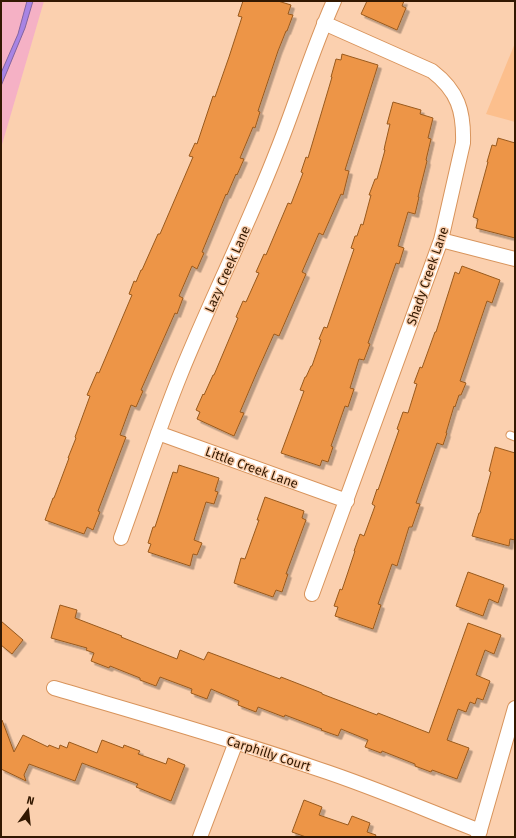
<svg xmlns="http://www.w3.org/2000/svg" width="516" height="838" viewBox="0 0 516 838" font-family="'Fira Sans',sans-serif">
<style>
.built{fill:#fcbf8d}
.green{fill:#f5b1c5}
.water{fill:#a784e4;stroke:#8464a0}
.building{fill:#ed9546;stroke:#995a1e;filter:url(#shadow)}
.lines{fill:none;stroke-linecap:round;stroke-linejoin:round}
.lane-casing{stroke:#d8945c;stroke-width:9}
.street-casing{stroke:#d8945c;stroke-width:16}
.lane{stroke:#fff;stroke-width:7}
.street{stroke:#fff;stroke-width:14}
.labels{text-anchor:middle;stroke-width:3;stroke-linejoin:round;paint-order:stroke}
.street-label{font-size:13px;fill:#321801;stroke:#fbd0af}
</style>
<defs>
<filter id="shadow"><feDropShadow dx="3.5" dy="3.5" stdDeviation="0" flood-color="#0004"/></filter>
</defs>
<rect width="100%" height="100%" fill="#fbd0af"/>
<path class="built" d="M515,43V122L486,114Z"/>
<path class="green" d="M1,1H44L1,148Z"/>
<path class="water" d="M27,1H33L25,28L1,86V73L18,34Z"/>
<path class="building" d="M243,1H278L291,5L288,14L293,15L287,31H286L278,51L258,111L260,112L255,128L253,127L240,158L244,159L237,175L236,174L227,195L226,194L202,252L204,253L197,269L192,266L179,296L183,298L177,314L175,313L141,390L143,391L136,407L131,405L120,435L126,437L98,511L100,512L93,530L87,527L84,534L45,520L53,498H54L69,458H68L76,438L75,437L90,396L87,395L97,372L99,373L132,295L129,294L134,281L136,282L141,270H142L158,234H160L193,157L189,156L195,143L197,144L213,96L215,97L229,57L242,17L238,16Z
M367,1H404L402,6L406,8L397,30L361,14Z
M342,54L378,65L345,170L349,171L343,195L341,194L323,235L319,233L302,272L306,274L279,336L274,334L257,372L240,412L244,413L234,436L197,419L200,412L196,410L203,394L204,395L213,375H214L238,318L236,317L243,301L246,302L259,273L256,272L264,254L266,255L288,203L291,204L303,173L301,172L306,157L308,158L332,77H331L336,59L341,60Z
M393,102L421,110L420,114L433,118L428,138L431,139L426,160L427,161L418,197H419L415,214L408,212L398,246L404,248L399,264L396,263L368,343L370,344L364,360L359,359L350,388L354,389L348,407L345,406L331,446L333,447L328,462L322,460L320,466L281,453L304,391L300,390L305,377H306L311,366H312L321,340L319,339L324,327L327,328L354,249L351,248L355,236H357L361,224L363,225L371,195H369L375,179H377L385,150H384L385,145L390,124H387Z
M498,138L515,143V238L476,228L478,219L473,217L488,162H487L492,145L496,146Z
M462,266L500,280L492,303L487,301L460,381L466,383L461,395H459L455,407L454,406L446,433H447L443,445L437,443L416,503L420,504L412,527H409L397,566L392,564L378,604L381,605L373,629L335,616L338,607L334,606L340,589L342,590L355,551H354L360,534L364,536L375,506L372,504L377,489L378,490L399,430L397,429L403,412L408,413L417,384L414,383L420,367L422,368L435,332H436L455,272L459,274Z
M495,447L515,453V540L510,539L509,546L472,536L479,513H480L491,472L489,471Z
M179,465L219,478L215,491L218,492L214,504L206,502L194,540L202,543L197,555L193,554L190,566L148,552L151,544L148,543L153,527H155L173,472L177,473Z
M265,497L304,511L302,518L306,520L286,574H288L282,592L276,590L273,597L234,583L241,558L245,559L259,520H257Z
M468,572L504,585L498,603L489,599L483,616L456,606Z
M60,605L77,610L75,618L122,636L121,637L177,659L180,650L204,660L208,652L280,679L281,677L322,693V694L377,715L378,713L429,733L468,623L501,635L494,654L485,650L476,675L490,681L483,700L477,698L475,704L470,702L466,712L458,709L447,740L469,748L457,779L432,770L431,772L415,766V764L382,751L381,753L365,747L368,740L341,729L338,736L321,730L322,729L285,715L284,717L258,707L256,712L238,705L239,701L211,689L207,699L191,693L192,689L160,677L156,686L140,680V678L110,666L109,668L91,661L94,653L86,650L87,648L51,638Z
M1,621L23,640L12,654L1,645Z
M1,720H2L14,752L23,735L48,747L49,745L59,749L60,745L67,748L69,742L97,753L102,740L123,748L124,745L140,751L138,754L166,764L168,758L185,765L171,801L136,787L138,784L82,763L75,781L29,764L24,775L26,781L1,769Z
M304,800L322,807L319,815L348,825L352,816L370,823L367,832L376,835L375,837H306L292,832Z"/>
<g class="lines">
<g class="lane-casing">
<path id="lane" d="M510,435L515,437"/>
</g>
<g class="street-casing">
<path id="street" d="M441,240L515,259
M158,433L347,501
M121,538C141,483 159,427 181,373C211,299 248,226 277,151C297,101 312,50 334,1
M312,594L441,240L463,143C464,111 458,91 432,71L324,23
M54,688C142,714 231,739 318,769C373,787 426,810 480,831
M200,837L236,742
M478,837L515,708"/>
</g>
<use href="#lane" class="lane"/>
<use href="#street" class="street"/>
</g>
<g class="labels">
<g class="street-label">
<text transform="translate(227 269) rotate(-66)" y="5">Lazy Creek Lane</text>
<text transform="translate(427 276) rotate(-71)" y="5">Shady Creek Lane</text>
<text transform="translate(252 467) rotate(20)" y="5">Little Creek Lane</text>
<text transform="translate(269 753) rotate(18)" y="5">Carphilly Court</text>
</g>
</g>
<rect width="516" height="838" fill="none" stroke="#321801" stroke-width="4"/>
<g transform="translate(28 810) rotate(15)" stroke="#fbd0af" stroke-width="3" paint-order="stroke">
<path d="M0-3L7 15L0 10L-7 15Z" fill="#321801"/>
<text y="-6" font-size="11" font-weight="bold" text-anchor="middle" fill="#321801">N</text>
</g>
</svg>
